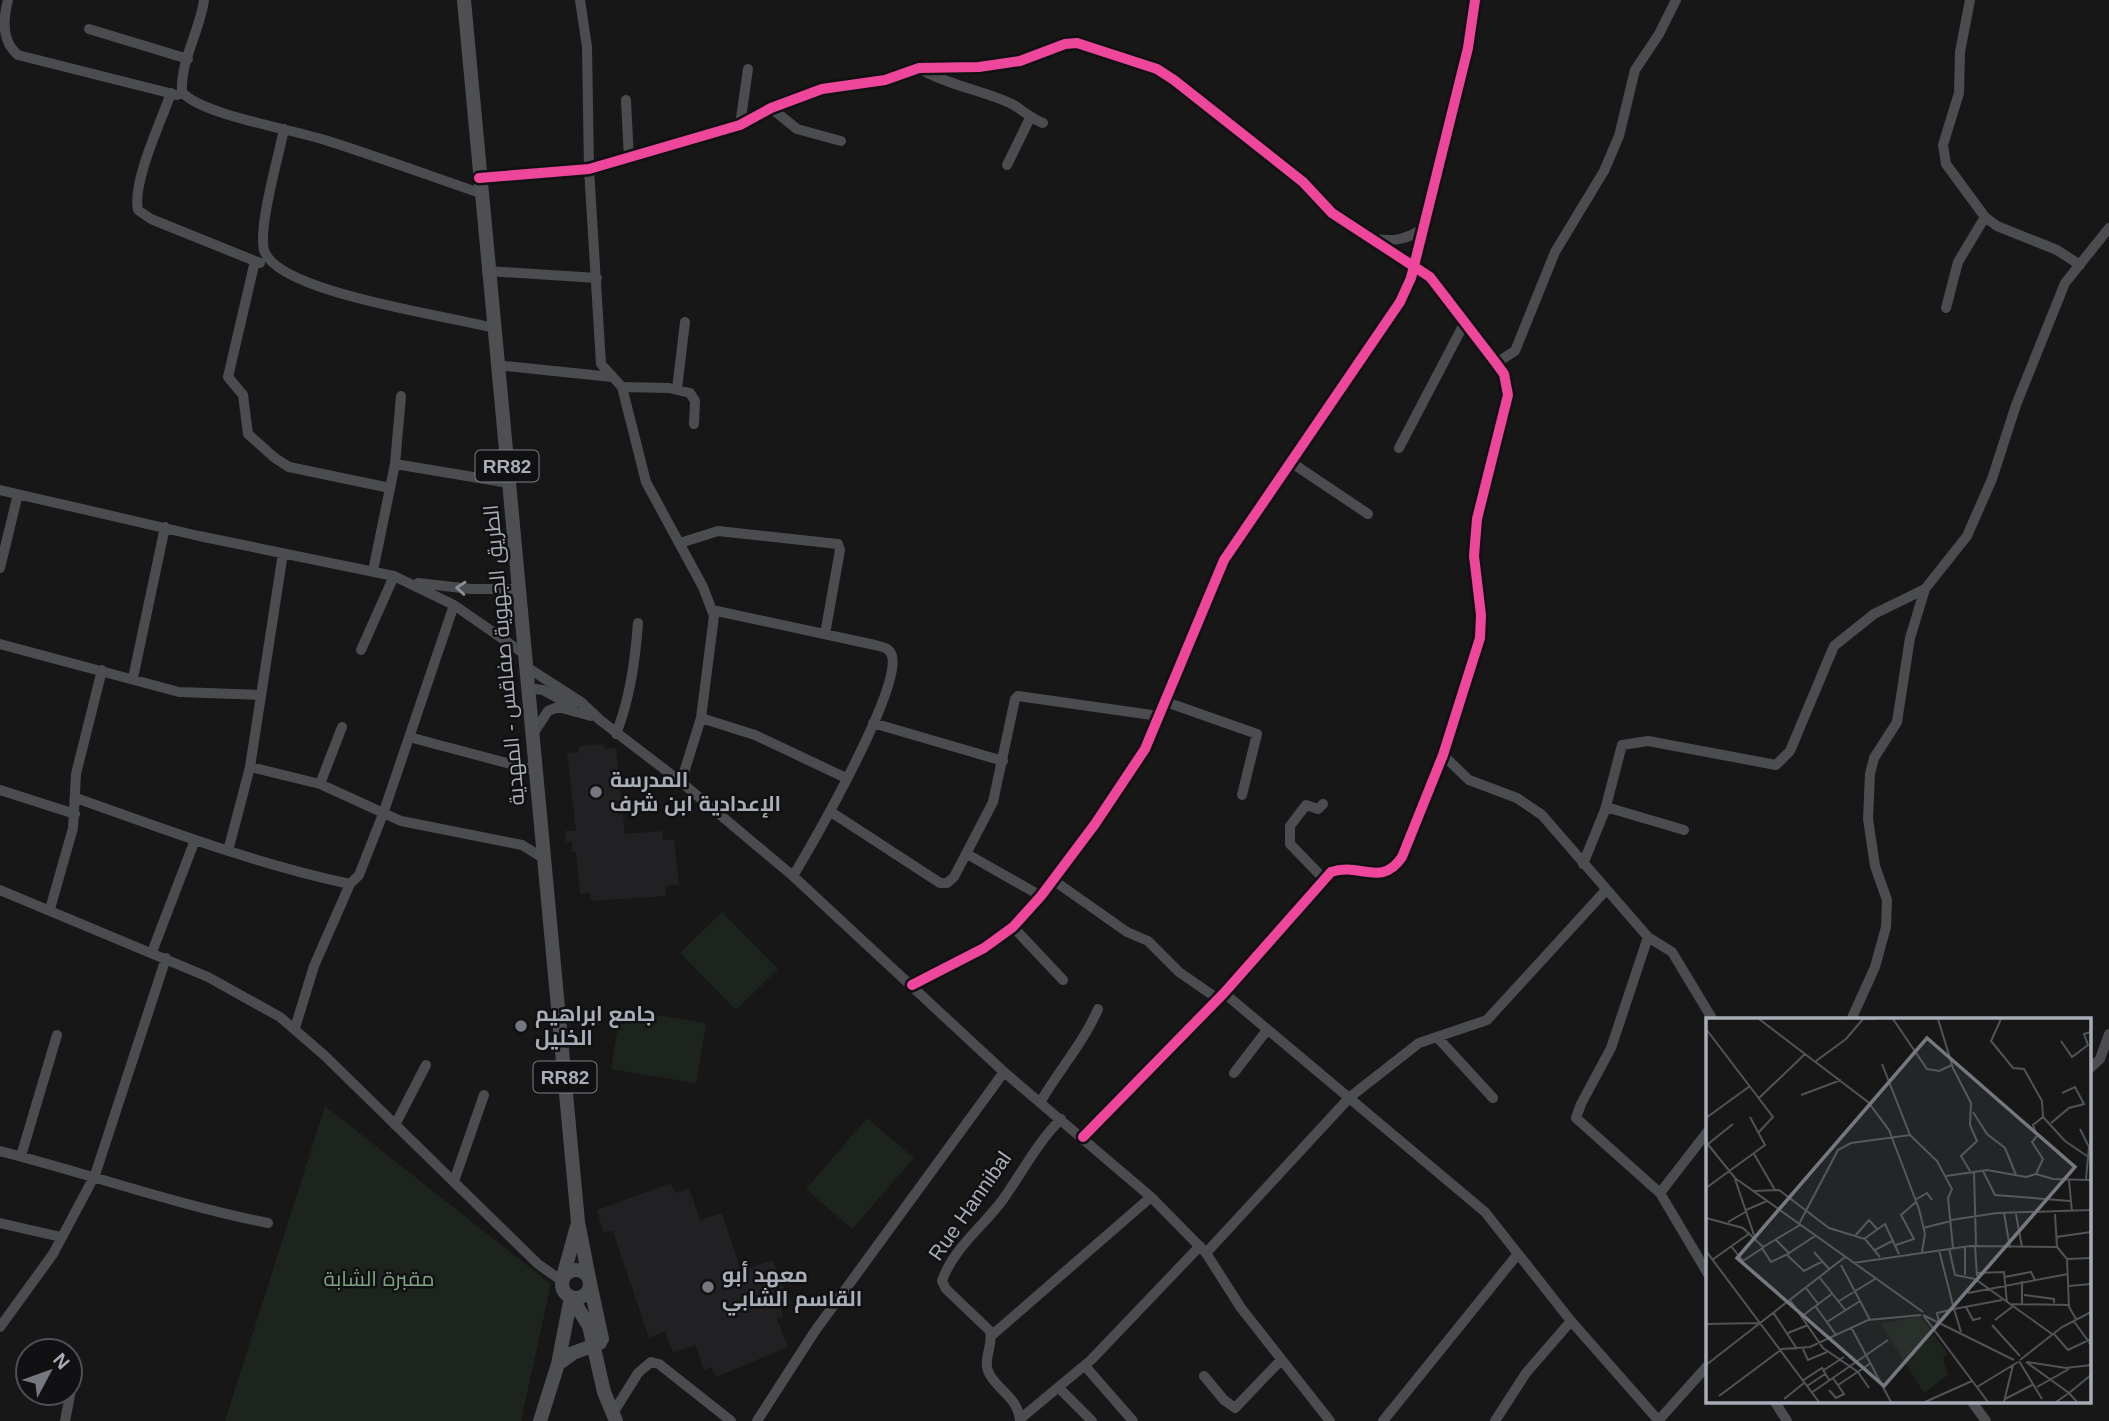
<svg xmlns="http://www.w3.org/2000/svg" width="2109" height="1421" viewBox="0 0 2109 1421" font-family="Helvetica,Cairo,sans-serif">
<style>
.built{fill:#212123}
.green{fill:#1d241e}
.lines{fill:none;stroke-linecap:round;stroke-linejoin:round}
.minor{stroke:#4b4c50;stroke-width:10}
.major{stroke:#4d4f52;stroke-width:14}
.cycleway-casing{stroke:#111113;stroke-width:15}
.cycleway{stroke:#ed469a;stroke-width:10}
.oneway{stroke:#8c9099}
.poi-dot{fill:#757880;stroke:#111113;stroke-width:2.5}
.labels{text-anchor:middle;stroke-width:5;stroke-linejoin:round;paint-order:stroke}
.shield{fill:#111113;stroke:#7b7e86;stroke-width:2}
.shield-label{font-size:19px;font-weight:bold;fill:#a8adb8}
.street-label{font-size:21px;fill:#a8adb8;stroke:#111113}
.poi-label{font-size:21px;font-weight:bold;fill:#a8adb8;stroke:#111113;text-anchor:start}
.park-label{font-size:21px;fill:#7fa381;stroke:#111113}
.inset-road{fill:none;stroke:#515357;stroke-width:2}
.view{fill:#757880;fill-opacity:0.15;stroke:#757880;stroke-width:3.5}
.inset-edge{fill:none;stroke:#a8adb8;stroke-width:3.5}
</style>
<rect width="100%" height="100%" fill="#171717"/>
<path class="built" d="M604,744L605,749L616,748L625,834L662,831L663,840L674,839L679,885L665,886L666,896L591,901L590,893L580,894L576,852H572V841L566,842L565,831H576L567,752L578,753L579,746Z
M671,1183L675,1193L689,1188L700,1220L722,1213L741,1271L772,1260L791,1304L781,1308L783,1317L777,1319L788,1347L716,1377L711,1367L704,1370L695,1345L673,1353L665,1331L649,1338L613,1231L603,1232L597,1210Z"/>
<path class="green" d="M722,912L778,969L736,1010L680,953Z
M621,1009L706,1023L696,1083L611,1069Z
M325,1106L551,1284L521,1421H225Z
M867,1118L914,1158L852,1229L806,1189Z"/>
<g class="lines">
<path class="minor" d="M8,0C3,19 2,42 18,55L177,95
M204,0C200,30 180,62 182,92C201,115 296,130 328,141C379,157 430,176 480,193
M580,0L587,47L589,169L601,364L622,387L646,482L703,587L714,616L701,718L681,782
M1970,0L1960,52L1959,93L1943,145L1946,164L1985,217L1997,226L2057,250L2080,265
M89,29L188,59
M922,70C951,86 981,90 1010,103C1022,109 1028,117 1043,123
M171,93C161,122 132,182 138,210L151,219L260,263
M626,100L629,160
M771,108L797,129L841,141
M740,125L748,69
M284,129C279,155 258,227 264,250C276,293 451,316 493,328
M1007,165L1030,118
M479,178L589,169L740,125L771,108L822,89L885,80L919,68L979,67L1020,61L1065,44L1077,43L1157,69L1174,80L1303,182L1332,213L1430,277L1496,363L1504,374L1508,395L1477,519L1474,556L1481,615L1480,638L1443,755L1402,857C1381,888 1360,862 1331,872L1224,993L1083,1137
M1375,239C1395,242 1407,239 1424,228
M255,261L228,377L243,395L248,434L275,458L289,467L390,488
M487,271L597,278
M1946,308L1958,262L1985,217
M1496,363L1515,351L1555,252L1604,171L1619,136L1635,70L1659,34L1676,0
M496,365L612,377
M622,387L669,388L690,393L695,401L694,424
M677,389L685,322
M1399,448L1465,322
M1289,461L1368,514
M395,464L509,483
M0,490L199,536L394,576L454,605L523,653
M680,543L718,531L838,544L840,550L825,634
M0,568L18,494
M373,571L395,464L401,396
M418,583L471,589H517
M712,610L875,645C883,647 890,648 892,656C901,689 814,842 793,876
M0,644L179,692L261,695
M361,650L394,576
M525,666L581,702L600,720L681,782L793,876L1004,1072L1151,1197L1206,1253L1241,1308L1330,1421
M133,678L165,527
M528,688L543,690L573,706
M1166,702L1257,734L1242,795
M701,718L755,735L846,778
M873,723L1003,761
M533,734L548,711L558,707L591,716
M616,734C630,698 635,662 638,623
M409,737L537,771
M1443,755L1469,780L1517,798L1542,815L1648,937L1672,952L1713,1020
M250,767L320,784L401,821L522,845L543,858
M320,784L342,727
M0,790L75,814
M76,798C166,830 256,864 350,884
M1323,804L1318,809L1306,805L1290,826V844L1324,879
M1606,807L1684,830
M831,812L940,883H947L954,877L993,802L1015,699L1018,696L1159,716
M228,851L250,767L283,553
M967,854L1041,896
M1583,864L1605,810L1622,745L1648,741L1776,765L1790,751L1834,646L1874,614L1925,589L1967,536L1992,479L2016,405L2065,283L2109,228
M1053,880L1127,932L1148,941L1179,972L1218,999
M0,890L208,977L280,1017L324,1055L538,1264L562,1281
M50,909L73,828L76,774L102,670
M1013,927L1063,980
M1648,937L1611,1048L1581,1104L1576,1118L1660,1193L1708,1274
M152,952L195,840
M912,985L984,948L1013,927L1041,896L1095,824L1145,749L1224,560L1400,302L1411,278L1468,48L1475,0
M1224,993L1485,1212L1571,1321L1659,1421
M1851,1020L1875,967L1886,927L1887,900L1875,866L1868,819L1870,774L1874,758L1897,722L1910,638L1925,589
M295,1028L314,966L350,884L359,875L383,814L454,605
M1437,1037L1493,1098
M2090,1068L2100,1059L2109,1034
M1234,1073L1267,1030
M1041,1101C1059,1070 1084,1042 1098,1009
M395,1125L426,1065
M0,1151C90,1174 177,1205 268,1223
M21,1156L57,1035
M454,1181L484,1095
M1660,1193L1708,1131
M0,1223L61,1237
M1206,1253L1350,1097L1419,1043L1487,1020L1606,890
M0,1327L53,1254L95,1175L166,958
M991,1336L1151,1197
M1085,1366L1133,1421
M1204,1376L1224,1400L1235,1408L1281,1360
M1060,1389L1092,1421
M1775,1402L1787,1421
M1972,1402L1986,1421
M613,1413L638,1373L651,1362L659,1364L731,1421
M1020,1419L1091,1360L1200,1246
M65,1421L72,1385
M757,1421L815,1331L1004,1072
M1020,1421C1018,1398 1001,1393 990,1375C981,1361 994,1346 990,1331L946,1289L942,1281C953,1248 985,1225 1004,1198C1023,1171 1037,1143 1061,1119
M1383,1421L1517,1255
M1495,1421L1526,1373L1571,1321
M1658,1421L1708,1365"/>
<path class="major" d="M464,0L578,1222L589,1278
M562 1284a14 14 0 1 1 28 0a14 14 0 1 1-28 0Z
M563,1277L577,1226
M590,1283L602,1339
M571,1297L589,1326L604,1392L616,1421
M558,1364L573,1353L600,1343
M540,1421L558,1364L571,1297"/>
<g class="cycleway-casing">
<path id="cycleway" d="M479,178L589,169L740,125L771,108L822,89L885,80L919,68L979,67L1020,61L1065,44L1077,43L1157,69L1174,80L1303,182L1332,213L1430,277L1496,363L1504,374L1508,395L1477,519L1474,556L1481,615L1480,638L1443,755L1402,857C1381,888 1360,862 1331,872L1224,993L1083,1137
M912,985L984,948L1013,927L1041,896L1095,824L1145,749L1224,560L1400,302L1411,278L1468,48L1475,0"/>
</g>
<use href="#cycleway" class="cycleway"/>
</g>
<defs><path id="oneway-chevron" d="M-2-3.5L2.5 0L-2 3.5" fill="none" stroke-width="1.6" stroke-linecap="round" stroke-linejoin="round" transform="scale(1.75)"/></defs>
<use class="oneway" href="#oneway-chevron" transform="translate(461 588) rotate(-175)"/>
<g class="poi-dot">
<circle cx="596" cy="792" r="7"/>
<circle cx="521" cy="1026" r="7"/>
<circle cx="708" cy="1287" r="7"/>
</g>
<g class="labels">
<g class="shield">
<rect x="475.5" y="450.5" width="63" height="31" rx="5"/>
<rect x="533.5" y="1061.5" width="63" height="31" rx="5"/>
</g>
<g class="shield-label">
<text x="507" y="473">RR82</text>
<text x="565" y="1084">RR82</text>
</g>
<g class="street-label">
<text transform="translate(504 655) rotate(-95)" y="7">الطريق الجهوية صفاقس - المهدية</text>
<text transform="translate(970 1206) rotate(-55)" y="7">Rue Hannibal</text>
</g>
<g class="poi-label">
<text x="610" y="787">المدرسة<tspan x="610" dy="24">الإعدادية ابن شرف</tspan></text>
<text x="535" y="1021">جامع ابراهيم<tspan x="535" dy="24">الخليل</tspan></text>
<text x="722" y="1282">معهد أبو<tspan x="722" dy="24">القاسم الشابي</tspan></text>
</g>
<g class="park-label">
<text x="379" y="1286">مقبرة الشابة</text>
</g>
</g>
<g transform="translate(1706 1018)">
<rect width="385" height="385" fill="#171717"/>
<path d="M214,298L242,336L237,340L242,357L218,375L175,306Z" fill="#1d241e"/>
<path class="inset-road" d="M53,1L162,84L183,112L213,191L219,216L216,234M187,1L221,51L233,53L246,47M232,1L247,50L265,85L264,107L271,123L255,138L264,153M295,1L285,23L307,50L318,51L336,83L337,99L359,123L381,138M0,11L67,99L52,115M355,23L366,39L382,27L378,16L385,14M110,43L140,21L157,1H170M176,46L204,117M95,77L135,62M53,80L99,36M267,94L281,116L299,130L310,157M0,100L44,68M345,105L363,90L378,86L369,69L356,75M374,111L383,129L380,161M0,124L29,160L217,294M2,126L27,106M48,136L69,172M268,153L270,227M277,153L289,177L364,183M330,156L347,161L385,162M240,158L281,152L320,159L330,156L337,141L326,124L331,118L327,107L337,99M29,161L48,217M363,162L366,194M0,170L59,127L44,99M47,173L73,172L123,210L159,221L174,239M209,182L221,175L226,182M40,192L61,183M298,195L304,230M310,196L316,229M349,196L351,229L361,241L363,289L370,301M0,200L37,210L57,229L94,207M245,202L291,195L385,192M22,204L41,193M93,206L132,132L145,125L204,117L231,143L246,171L242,180L247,230M217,210L245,203M149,218L163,202L171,211M350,219L385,214M158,221L179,206L193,236M70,222L83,235L109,218M190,227L208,221L195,197L210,184M269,227L271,258M25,228L37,243L58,229M56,230L65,244L84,235M243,230L249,257L269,261L346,316M169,232L188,222M233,232L248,291L231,295L233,304M0,233L113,384M108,234L124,252M81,237L98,253L117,243M361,241L385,240M6,242L44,215M147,245L264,228L351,229M135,247L164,302M271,255L298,254L301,285M259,257V228M299,259L325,254L329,262M114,260L140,293M363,268L385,266M100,270L113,287M262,275L362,256M318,277L348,281V285M84,282L117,330L152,354L163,370M133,283L169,261M304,286L363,287M316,286V263M110,289L130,317M260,289L267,302L275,300M67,294L91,331M217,297L282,384M217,297L308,342M95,299L127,275M289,302L306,289M367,302L385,327M121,304L154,283M0,306L53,305M286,307L314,338M145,309L185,384M255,314L248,291L296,282M82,315L102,307M348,316L362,332L385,321M97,331L102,342L121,334M314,342L356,309L385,294M313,343L336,381M320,344L363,375L385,357M321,344L360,350L385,347M0,347L139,239M118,352L138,339M96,363L116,350L123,362M132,367L165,345M101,368L119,356M271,369L312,344M331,369L363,351M123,372L130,380L138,376L127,360M105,375L182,322M13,378L76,331L104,329L162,302L215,297M78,381L98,365M299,381L328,366M219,384L266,363M298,384L307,347M350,384L363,375L371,384"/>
<path class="view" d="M221,20L369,149L178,368L31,240Z"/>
<rect width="385" height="385" class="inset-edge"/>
</g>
<g transform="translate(49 1372) rotate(49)"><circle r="33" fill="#111113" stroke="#4d4f55" stroke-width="2"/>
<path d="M0-5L12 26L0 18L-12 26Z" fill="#757880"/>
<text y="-10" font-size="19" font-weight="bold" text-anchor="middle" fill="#a8adb8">N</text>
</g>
</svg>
